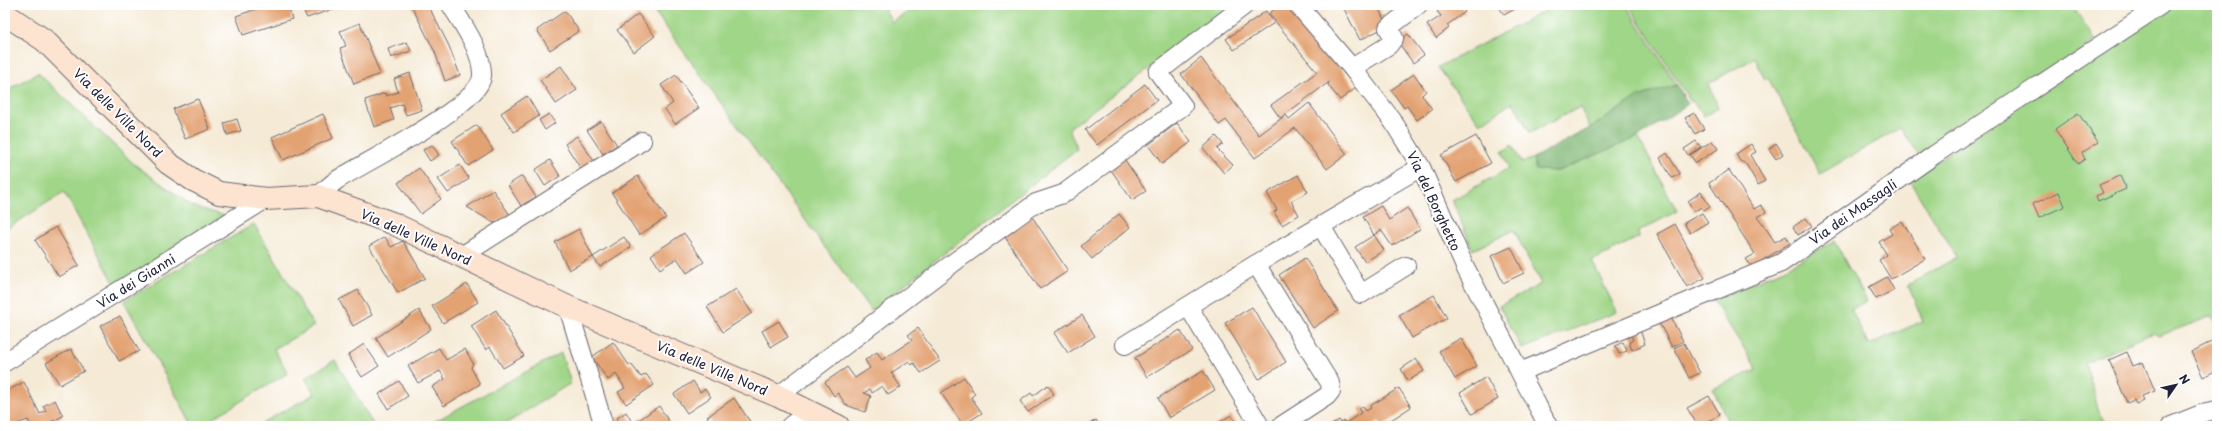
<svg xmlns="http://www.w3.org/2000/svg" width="2222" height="431" viewBox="0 0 2222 431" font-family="'Playpen Sans',sans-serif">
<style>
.green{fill:#a0d688;stroke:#617c62}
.forest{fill:#80b774;stroke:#516c58}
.building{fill:#e3a272}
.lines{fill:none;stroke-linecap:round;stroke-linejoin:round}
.street-casing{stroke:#6c6871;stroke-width:20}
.secondary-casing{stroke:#6c6871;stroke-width:24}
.street{stroke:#fff;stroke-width:18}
.secondary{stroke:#fde4d1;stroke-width:22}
.labels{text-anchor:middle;stroke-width:4;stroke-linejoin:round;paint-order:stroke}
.street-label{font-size:13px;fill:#22223b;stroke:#fff}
</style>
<rect width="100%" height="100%" fill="#fff"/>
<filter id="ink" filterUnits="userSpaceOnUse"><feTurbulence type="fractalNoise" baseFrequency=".025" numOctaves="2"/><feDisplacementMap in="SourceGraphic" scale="8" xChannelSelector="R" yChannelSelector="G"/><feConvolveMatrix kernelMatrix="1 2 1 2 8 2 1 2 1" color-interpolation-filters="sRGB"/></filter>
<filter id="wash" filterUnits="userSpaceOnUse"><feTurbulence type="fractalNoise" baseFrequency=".012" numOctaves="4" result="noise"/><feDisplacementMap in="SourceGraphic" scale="16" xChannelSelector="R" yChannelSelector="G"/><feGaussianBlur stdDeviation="0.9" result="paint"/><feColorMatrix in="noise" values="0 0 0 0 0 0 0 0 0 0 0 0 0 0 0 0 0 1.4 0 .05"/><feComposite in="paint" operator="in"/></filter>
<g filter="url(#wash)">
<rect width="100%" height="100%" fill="#f5ead5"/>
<path class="green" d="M650,5H883L892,22L919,5H1234L1069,128L1077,149L871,311Z
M1549,5H1626L1677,85L1638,97L1590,128L1580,107L1530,133L1513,102L1480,124L1438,67L1551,8Z
M1629,5H2072L2096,41L1919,156L1900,128L1820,174L1768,78L1765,80L1755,58L1709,83L1718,108L1704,116L1693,101L1691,102Z
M2168,5H2217V325L2212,316L2159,336L2153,333L2085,362L2098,409L2108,426H1730L1713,389L1757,369L1713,300L1786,268L1834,241L1867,301L1851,309L1868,345L1923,321L1908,285L1957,257L1909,180Z
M38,73L134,164L192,206L229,217L116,286L64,192L5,230V91Z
M1638,137L1677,211L1638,232L1639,237L1592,261L1617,312L1522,349L1499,306L1541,284L1514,230L1473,250L1452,200L1509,168L1502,152L1512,145L1522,163L1533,158L1536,170L1558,171Z
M254,224L314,326L274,349L288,373L200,426H193L124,301Z
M561,353L571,383L502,426H426Z
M335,360L374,426H256L315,394L305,378Z"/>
<path class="forest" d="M1677,85L1688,104L1638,137L1558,171L1536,170L1533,158L1590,128L1638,97Z"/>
<g id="blocks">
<path class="building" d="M268,5H288L292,19L243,35L236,16Z
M324,5L342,6L307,18L304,12Z
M411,5H428L449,46L460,75L445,81L435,52Z
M1279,5H1288L1356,88L1340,100L1328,85L1329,82L1280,118L1271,105L1317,72L1269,14Z
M1342,5H1377L1387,26L1360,40Z
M1446,5H1460L1465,12L1447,25L1449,28L1436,38L1427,25L1441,16L1437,11Z
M1498,5H1522L1504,15Z
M565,11L579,31L550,50L537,30Z
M1266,11L1274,23L1234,50L1226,39Z
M638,14L655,36L634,52L617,30Z
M360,23L380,74L354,84L340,48L346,46L340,31Z
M1408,34L1424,55L1413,63L1398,42Z
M407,42L411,51L391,58L388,49Z
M1201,58L1259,135L1286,115L1289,119L1309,103L1347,154L1327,169L1295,128L1255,158L1226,120L1219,125L1181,74Z
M561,66L577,90L556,104L540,80Z
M410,73L422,110L406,115L402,104L390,108L394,120L374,127L365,100L385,93L386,96L398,92L394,79Z
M1414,74L1426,91L1422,95L1432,109L1417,120L1407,106L1404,108L1391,90Z
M676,75L699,108L675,124L665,109L673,103L661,85Z
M1145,84L1157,100L1097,145L1085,130Z
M527,96L539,116L514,132L501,113Z
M198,99L210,129L185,139L173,109Z
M1694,113L1704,129L1695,134L1685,118Z
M2078,113L2098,142L2082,153L2085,159L2078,164L2055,129Z
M323,114L333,138L283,160L272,137Z
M549,114L555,123L545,130L539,120Z
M237,119L241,131L227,135L224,123Z
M601,121L617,145L603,154L587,130Z
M1177,123L1191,142L1162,164L1148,145Z
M477,125L493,150L468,166L452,141Z
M577,136L594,161L581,169L565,144Z
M1216,136L1223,144L1217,149L1233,165L1224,173L1203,148Z
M1476,136L1491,163L1456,182L1441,155Z
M1696,141L1701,147L1688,155L1684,149Z
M1712,141L1718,149L1696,163L1690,155Z
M1776,143L1783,154L1776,159L1769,149Z
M1751,144L1756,152L1750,155L1765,181L1758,185L1746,164L1740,161L1736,154Z
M432,145L439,155L430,161L423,150Z
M1667,153L1680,174L1672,178L1660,158Z
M1123,157L1146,191L1132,200L1109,167Z
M550,160L560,176L545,186L535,170Z
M460,165L469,179L448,193L438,179Z
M419,168L441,199L421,214L398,183Z
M1729,170L1754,209L1761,205L1766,212L1758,217L1775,242L1786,236L1790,243L1752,267L1746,259L1755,254L1709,183Z
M1298,175L1308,192L1291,201L1299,215L1282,225L1274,212L1277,210L1267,193Z
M522,176L536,197L521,206L508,185Z
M638,176L666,218L639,235L612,193Z
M2120,176L2126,189L2098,201L2096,196L2103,193L2099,185Z
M493,190L510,215L494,223L467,207Z
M1701,192L1710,207L1704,211L1701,207L1694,212L1688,201Z
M2059,192L2065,206L2039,218L2033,204Z
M1381,206L1389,220L1407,208L1420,229L1392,246L1381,230L1374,235L1363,217Z
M1702,213L1708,222L1690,233L1684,223Z
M1119,214L1130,227L1092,259L1081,246Z
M1031,215L1068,271L1040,289L1003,234Z
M1806,218L1812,226L1798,235L1793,227Z
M1902,221L1925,259L1891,279L1879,260L1887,255L1879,242L1892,234L1889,229Z
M1675,224L1705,278L1687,287L1657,234Z
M56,227L79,265L59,277L35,240Z
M579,229L593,257L569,270L555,242Z
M684,233L704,262L687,273L677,258L660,269L651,255Z
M1374,235L1384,250L1365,262L1355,247Z
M385,237L391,247L403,241L425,278L398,293L369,246Z
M624,237L631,247L600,267L593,257Z
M1511,247L1524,273L1503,283L1491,256Z
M1305,258L1338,311L1313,328L1279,275Z
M1887,277L1894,290L1876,299L1869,287Z
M467,284L478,302L443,323L432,306Z
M736,289L752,313L723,332L707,307Z
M358,290L372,315L353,326L339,300Z
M1434,295L1447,318L1412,338L1399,315Z
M1252,307L1286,362L1259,379L1225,323Z
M419,310L431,329L388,357L376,338Z
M496,310L524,356L503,368L490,347L486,350L471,326Z
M1667,310L1683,341L1672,347L1655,315Z
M1082,315L1095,336L1068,353L1054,333Z
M120,316L139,351L119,361L100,326Z
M779,321L788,337L771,347L762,331Z
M918,328L940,361L921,373L914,363L912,365L909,361L891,373L901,387L888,395L882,386L872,393L870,389L864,393L871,396L865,412L846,405L838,393L834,396L825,382L847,367L855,378L870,368L865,360L877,352L882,360L912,340L908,335Z
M1180,330L1192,350L1147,377L1135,358Z
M1640,330L1645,344L1632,350L1629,342L1633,340L1630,334Z
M1461,338L1477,366L1455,379L1439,351Z
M2217,339V370L2203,377L2191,352Z
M613,342L629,365L631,364L641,377L646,374L654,385L626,404L618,392L625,388L616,374L608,380L592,357Z
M1623,342L1627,351L1619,354L1615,346Z
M1684,343L1700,373L1689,378L1674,348Z
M364,344L379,366L362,377L348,355Z
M439,348L446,360L465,349L473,363L471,368L480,384L444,406L432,387L445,379L440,371L418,383L408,366Z
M71,349L84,371L60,385L46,363Z
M2127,352L2133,366L2143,362L2155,391L2142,396L2144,400L2136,404L2134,400L2127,403L2109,360Z
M1416,359L1424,371L1408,381L1401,369Z
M1203,371L1215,390L1169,418L1158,398Z
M964,377L975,394L971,397L982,413L963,425L941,393Z
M1486,377L1498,399L1472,414L1460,393Z
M399,381L408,396L388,409L379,394Z
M693,381L700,392L705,389L711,397L687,413L674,394Z
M24,382L40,414L46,411L43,406L55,400L63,416L43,426H31L28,420L10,426L5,416V392Z
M1048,385L1054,394L1028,412L1020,401L1031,393L1033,396Z
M1399,388L1411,407L1382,426L1379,421L1372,426H1330L1339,420L1341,423L1344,421L1346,423L1361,413L1359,409L1363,406L1366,411L1371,408L1370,406Z
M1709,396L1720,415L1698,426L1687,408Z
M734,398L751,423L747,426H713L707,417Z
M659,406L672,426H622L616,419L626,412L633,424Z
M1231,415L1238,426H1214Z
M1096,420L1100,426H1086Z"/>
</g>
</g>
<g filter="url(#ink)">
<use href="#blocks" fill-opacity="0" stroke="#6c6871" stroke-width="1"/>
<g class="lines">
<g class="street-casing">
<path id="street" d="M1298,5L1352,68L1392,120L1421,167L1465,267L1548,426
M1352,68L1389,45L1394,38L1388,28L1418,5
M318,196C324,191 330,185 337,180C363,163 481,105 482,76C483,52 463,25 451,5
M1321,226L1361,294L1406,266
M460,257L642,141
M1256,264L1330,383L1331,391L1327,396L1281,426
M1188,306L1260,426
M568,307L604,426
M1125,345L1256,264L1421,167
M5,362L266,199
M1520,372L1781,263L1934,155L2161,5
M778,396L957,260L1036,203L1063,194L1183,106L1158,72L1245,5
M790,426L809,412
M2171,426L2206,412L2217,410"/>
</g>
<g class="secondary-casing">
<path id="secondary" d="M5,14L44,40L168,163L193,180L219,193L266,199L318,196L392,223L568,307L778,396L838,426"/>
</g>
<use href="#street" class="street"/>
<use href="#secondary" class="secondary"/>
</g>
</g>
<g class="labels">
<g class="street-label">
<text transform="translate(118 113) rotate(45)" y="5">Via delle Ville Nord</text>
<text transform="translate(1434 201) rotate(65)" y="5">Via del Borghetto</text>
<text transform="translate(1853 212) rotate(-35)" y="5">Via dei Massagli</text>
<text transform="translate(416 237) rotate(24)" y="5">Via delle Ville Nord</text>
<text transform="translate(136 281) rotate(-32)" y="5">Via dei Gianni</text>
<text transform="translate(712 368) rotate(23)" y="5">Via delle Ville Nord</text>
</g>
</g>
<rect width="2222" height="431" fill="none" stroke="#fff" stroke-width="20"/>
<g transform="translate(2176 385) rotate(56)" stroke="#ffffff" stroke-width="3" paint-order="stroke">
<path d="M0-3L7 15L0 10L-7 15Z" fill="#22223b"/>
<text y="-6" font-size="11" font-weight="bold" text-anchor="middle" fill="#22223b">N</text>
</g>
</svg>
